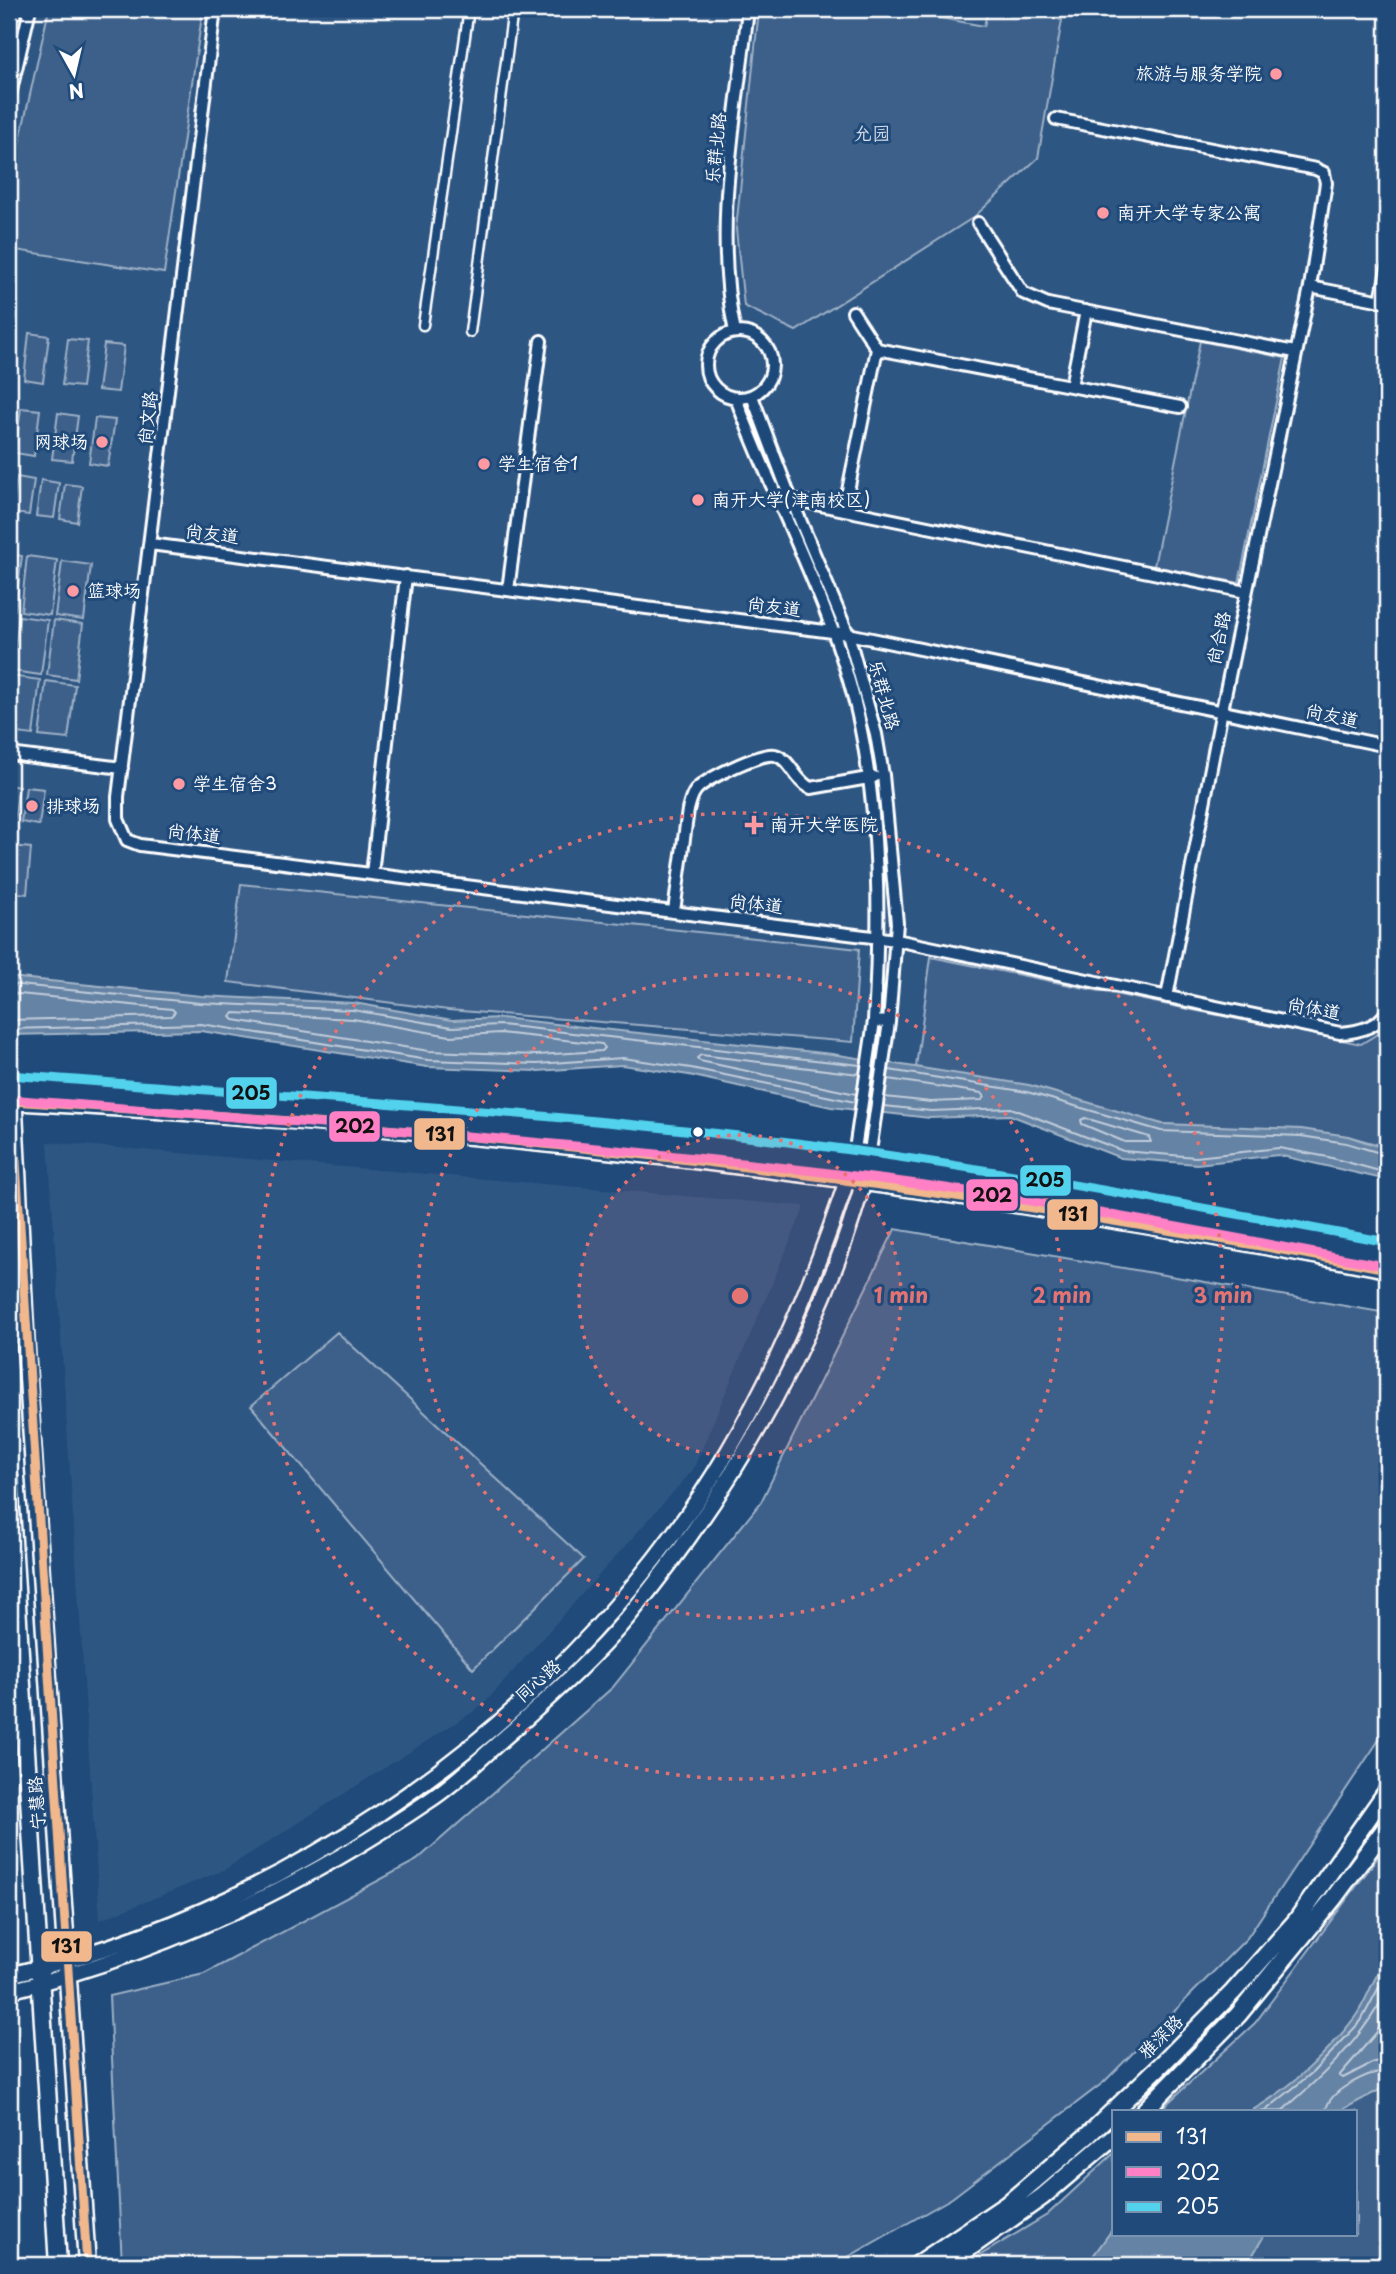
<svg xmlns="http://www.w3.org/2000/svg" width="1396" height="2274" viewBox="0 0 1396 2274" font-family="'Playpen Sans','LXGW WenKai TC',sans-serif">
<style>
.built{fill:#2e5683}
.green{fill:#3c618b;stroke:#9eb0c5;stroke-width:2}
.water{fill:#6583a4;stroke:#a3b5c8;stroke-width:2}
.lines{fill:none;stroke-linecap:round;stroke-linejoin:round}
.shore{stroke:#c1cddb;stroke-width:2}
.pedestrian-casing{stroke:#fff;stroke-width:13}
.minor-casing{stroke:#fff;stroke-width:16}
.tertiary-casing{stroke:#fff;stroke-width:19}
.secondary-casing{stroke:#fff;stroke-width:21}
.pedestrian{stroke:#1f4a7a;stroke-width:8}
.minor{stroke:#1f4a7a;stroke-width:10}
.tertiary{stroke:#1f4a7a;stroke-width:14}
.secondary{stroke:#1f4a7a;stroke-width:16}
.bus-1-casing{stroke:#1f4a7a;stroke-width:14}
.bus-2-casing{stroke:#1f4a7a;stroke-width:14}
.bus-3-casing{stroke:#1f4a7a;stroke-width:14}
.bus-1{stroke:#f1b78d;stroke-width:9}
.bus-2{stroke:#ff80c5;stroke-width:9}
.bus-3{stroke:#53d2ee;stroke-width:9}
.ring{fill:none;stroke:#e47373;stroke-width:3.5;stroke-dasharray:3.5 7}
.poi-dot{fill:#ff9aa2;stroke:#1f4a7a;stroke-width:2.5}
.bus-dot{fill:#fff;stroke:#1f4a7a;stroke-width:2.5}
.labels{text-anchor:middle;stroke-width:6;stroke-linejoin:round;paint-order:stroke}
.poi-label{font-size:18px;fill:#fff;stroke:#1f4a7a;text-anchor:start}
.park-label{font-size:18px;fill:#d8dfe8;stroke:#1f4a7a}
.street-label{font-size:18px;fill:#fff;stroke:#1f4a7a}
.centre{fill:#e47373;stroke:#1f4a7a;stroke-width:3.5}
.ring-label{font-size:21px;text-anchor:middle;font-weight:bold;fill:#e47373;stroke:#1f4a7a;stroke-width:6;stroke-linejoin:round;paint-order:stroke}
.line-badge{stroke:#1f4a7a;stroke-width:2.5}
.pale-badge-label{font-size:19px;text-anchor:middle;font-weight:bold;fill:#111}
</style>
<rect width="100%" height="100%" fill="#1f4a7a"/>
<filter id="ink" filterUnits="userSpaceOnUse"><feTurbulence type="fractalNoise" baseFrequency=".0143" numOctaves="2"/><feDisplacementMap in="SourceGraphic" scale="14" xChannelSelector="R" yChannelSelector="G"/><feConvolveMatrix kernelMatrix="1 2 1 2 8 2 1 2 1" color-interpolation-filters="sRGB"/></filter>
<g filter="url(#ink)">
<path class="built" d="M9,9H1387V1169L1007,1109L9,992Z
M48,1142L805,1206L693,1470L482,1706L224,1870L100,1920Z"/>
<path class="green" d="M49,9H203L164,273L9,249V189Z
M759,9H893L984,26L988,9H1015L1062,20L1038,158L974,217L796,331L744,306L736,229Z
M29,333L49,336L43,382L24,379Z
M68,339L88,341L82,387L62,385Z
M1200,341L1285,358L1239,583L1154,566Z
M104,344L124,346L118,392L98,390Z
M21,408L40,410L34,456L15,453Z
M58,413L78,416L72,461L52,459Z
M95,418L115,420L108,466L89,463Z
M17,477L34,480L29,515L12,513Z
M41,480L59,483L54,518L36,516Z
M65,484L82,486L77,522L60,519Z
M9,554L22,556L15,610H9Z
M27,556L57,560L50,615L21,611Z
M62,561L91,565L84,620L55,616Z
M19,616L48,620L41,675L12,671Z
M54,620L83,624L76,679L47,675Z
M11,676L40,680L33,735L9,732Z
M46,681L75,685L68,739L39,736Z
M9,785L19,787L14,822H9Z
M26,787L44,789L39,825L21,822Z
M12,846L31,848L27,894L9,892Z
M241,884L859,949L853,1042L448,1010L228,982Z
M931,957L1361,1044L1387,1028V1147L1347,1136L1162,1124L916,1067Z
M895,1229L1387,1313V1728L1247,1938L1104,2082L952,2198L834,2265H122L109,1996L204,1974L417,1860L613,1687L761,1502Z
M337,1332L584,1559L473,1669L251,1406Z
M1387,1845V2265H964L1047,2215L1114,2153V2234H1356V2111H1159L1255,2023Z"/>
<path class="water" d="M9,977L201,996L354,1003L452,1020L501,1018L832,1054L1029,1085L1162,1124L1301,1129L1348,1136L1387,1149V1180L1278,1155L1197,1164L1121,1158L1010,1115L930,1118L831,1107L689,1075L622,1065L538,1071L427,1067L201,1031L9,1035Z
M1387,1960V2086L1340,2111H1251C1290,2089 1329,2052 1355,2017C1368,1999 1373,1976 1387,1960Z
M1114,2227V2234H1265L1247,2265H1075L1093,2256Z"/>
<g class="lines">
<path class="shore" d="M9,984L200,1003L353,1010L452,1027L501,1025L860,1065
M9,993L172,1009L175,1012L171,1016L9,1020
M234,1013L353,1019L450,1036L500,1033L602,1044L605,1048L602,1051L537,1055L429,1051L234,1020L231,1017Z
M9,1029L201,1024L428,1060L537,1064L623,1058L691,1068L855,1102
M889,1070L1027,1092L1161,1131L1301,1136L1346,1143L1387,1155
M856,1094L700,1061L697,1058L701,1055L859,1074
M885,1097L931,1102L982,1100L985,1097L982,1093L888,1079
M884,1106L931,1111L1011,1108L1123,1151L1196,1157L1279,1148L1328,1157L1387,1173
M1085,1118L1149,1137L1151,1142H1125L1082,1124L1081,1120Z
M1387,2013L1377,2032L1339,2076L1343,2078L1374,2062L1387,2060
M1265,2111L1313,2072L1361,2021L1387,1972
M1282,2111C1325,2074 1360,2041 1387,1991
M1326,2111C1328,2090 1368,2072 1387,2071"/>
<g class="pedestrian-casing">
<path id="pedestrian" d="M423,325L469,9
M470,332L513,9"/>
</g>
<g class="minor-casing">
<path id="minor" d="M215,9L118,797V819L127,840L140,845L896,940L1340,1033C1357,1032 1378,1027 1387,1011
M9,99L30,9
M1056,119L1316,169L1324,173L1326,183L1310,287L1222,710L1167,997
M978,223L1023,293L1048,304L1295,352
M1310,287L1387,302
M1381,301L1387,269
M706 365a33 33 0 1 1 66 0a33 33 0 1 1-66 0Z
M735,332C712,227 737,114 748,9
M877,349L1180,407
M1071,386L1086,311
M752,396L787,489L848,634L876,734L883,775L897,923L889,1022L868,1165
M736,398C775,505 835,608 859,720C880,819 880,920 874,1021L889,1022
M786,498L1246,592
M844,510L877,349L853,312
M150,544L848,634L1387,746
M508,590L541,341
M9,754L122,768
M372,874L406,576
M674,911L688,810C690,803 691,796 696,790C705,779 761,752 775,755C791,759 795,782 811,788L874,777
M853,1163L874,1021"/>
</g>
<g class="tertiary-casing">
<path id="tertiary" d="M9,1975C272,1914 514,1751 674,1533C754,1425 808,1299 850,1171
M9,1991C159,1954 302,1887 430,1800C459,1781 485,1754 512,1731C552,1695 593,1659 628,1617C736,1486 825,1329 868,1165"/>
</g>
<g class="secondary-casing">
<path id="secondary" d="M9,1087L577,1132L868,1165L1135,1207L1387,1254
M13,1091L26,1348L87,2265
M9,1101C471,1126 933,1180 1387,1269
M9,1476L58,2265
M1144,2111L1238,2015L1333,1899L1387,1826
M917,2265L1006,2205L1087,2136L1163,2063L1233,1992L1296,1921L1387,1791
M945,2265L1042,2197L1114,2136"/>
</g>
<use href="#pedestrian" class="pedestrian"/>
<use href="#minor" class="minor"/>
<use href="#tertiary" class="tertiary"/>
<use href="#secondary" class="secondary"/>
<g class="bus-1-casing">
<path id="bus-1" d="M87,2265L12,1101C244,1116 475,1134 706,1162C934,1190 1161,1227 1387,1269"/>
</g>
<g class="bus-2-casing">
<path id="bus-2" d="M9,1099C294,1122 579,1142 863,1177C1038,1198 1211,1234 1385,1266"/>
</g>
<g class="bus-3-casing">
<path id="bus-3" d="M10,1075C297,1098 586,1113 872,1153C1044,1178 1216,1210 1387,1242"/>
</g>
<use href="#bus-1" class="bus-1"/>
<use href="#bus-2" class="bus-2"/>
<use href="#bus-3" class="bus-3"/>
</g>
</g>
<circle cx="740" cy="1296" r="161" fill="#e47373" fill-opacity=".12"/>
<g class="ring">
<circle cx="740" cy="1296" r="161"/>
<circle cx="740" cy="1296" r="322"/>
<circle cx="740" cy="1296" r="483"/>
</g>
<g class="poi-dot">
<circle cx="1276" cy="74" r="7"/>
<circle cx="1103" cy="213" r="7"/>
<circle cx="102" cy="442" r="7"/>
<circle cx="484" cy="464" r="7"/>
<circle cx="698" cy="500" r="7"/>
<circle cx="73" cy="591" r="7"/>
<circle cx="179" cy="784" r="7"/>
<circle cx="32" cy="806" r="7"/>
<path d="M750.5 814.5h7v7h7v7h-7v7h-7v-7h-7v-7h7z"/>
</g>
<circle class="bus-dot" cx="698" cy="1132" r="6"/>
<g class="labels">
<g class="poi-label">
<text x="1262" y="80" text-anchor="end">旅游与服务学院</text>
<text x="1117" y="219">南开大学专家公寓</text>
<text x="88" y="448" text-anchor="end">网球场</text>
<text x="498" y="470">学生宿舍1</text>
<text x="712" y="506">南开大学(津南校区)</text>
<text x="87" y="597">篮球场</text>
<text x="193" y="790">学生宿舍3</text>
<text x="46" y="812">排球场</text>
<text x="770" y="831">南开大学医院</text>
</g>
<g class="park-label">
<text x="872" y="140">允园</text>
</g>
<g class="street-label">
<text transform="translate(716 148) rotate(-84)" y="6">乐群北路</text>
<text transform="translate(148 418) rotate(-83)" y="6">尚文路</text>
<text transform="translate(212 534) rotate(7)" y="6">尚友道</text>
<text transform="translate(774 607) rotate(7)" y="6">尚友道</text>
<text transform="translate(1219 638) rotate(-78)" y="6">尚合路</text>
<text transform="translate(884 695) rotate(75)" y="6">乐群北路</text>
<text transform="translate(1332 716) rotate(12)" y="6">尚友道</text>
<text transform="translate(194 834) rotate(7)" y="6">尚体道</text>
<text transform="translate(756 904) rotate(7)" y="6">尚体道</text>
<text transform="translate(1314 1009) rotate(10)" y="6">尚体道</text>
<text transform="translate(538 1681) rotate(-42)" y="6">同心路</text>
<text transform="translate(37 1803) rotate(-94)" y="6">宁慧路</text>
<text transform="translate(1161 2037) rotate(-45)" y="6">雅深路</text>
</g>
</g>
<circle cx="740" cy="1296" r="10" class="centre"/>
<g class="ring-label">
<text x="901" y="1303">1 min</text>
<text x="1062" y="1303">2 min</text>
<text x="1223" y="1303">3 min</text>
</g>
<g class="line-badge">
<rect x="225" y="1076" width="53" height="34" rx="7" fill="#53d2ee"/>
<rect x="328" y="1110" width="53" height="33" rx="7" fill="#ff80c5"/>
<rect x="413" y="1117" width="53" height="34" rx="7" fill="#f1b78d"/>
<rect x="1019" y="1164" width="53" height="33" rx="7" fill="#53d2ee"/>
<rect x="965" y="1178" width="54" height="34" rx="7" fill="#ff80c5"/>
<rect x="1046" y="1198" width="53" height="33" rx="7" fill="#f1b78d"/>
<rect x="40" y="1930" width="53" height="33" rx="7" fill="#f1b78d"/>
</g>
<g class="pale-badge-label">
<text x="251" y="1100">205</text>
<text x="355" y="1133">202</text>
<text x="440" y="1141">131</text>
<text x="1045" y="1187">205</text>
<text x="992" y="1202">202</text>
<text x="1073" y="1221">131</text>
<text x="66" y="1953">131</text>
</g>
<rect width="1396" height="2274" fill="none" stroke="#1f4a7a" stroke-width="35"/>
<rect x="18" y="18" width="1361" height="2239" fill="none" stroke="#fff" stroke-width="2.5" filter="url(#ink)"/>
<rect x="1112" y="2110" width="245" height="126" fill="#1f4a7a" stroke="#7992af" stroke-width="2"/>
<rect x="1126" y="2132" width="35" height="10" fill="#f1b78d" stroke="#7992af" stroke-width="2"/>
<text x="1176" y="2144" font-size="21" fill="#ffffff">131</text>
<rect x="1126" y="2167" width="35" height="10" fill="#ff80c5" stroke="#7992af" stroke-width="2"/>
<text x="1176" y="2180" font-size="21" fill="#ffffff">202</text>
<rect x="1126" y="2202" width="35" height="10" fill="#53d2ee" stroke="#7992af" stroke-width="2"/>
<text x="1176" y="2214" font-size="21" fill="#ffffff">205</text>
<g transform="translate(74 74) rotate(172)" stroke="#1f4a7a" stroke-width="5" paint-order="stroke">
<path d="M0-5L12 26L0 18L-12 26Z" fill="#ffffff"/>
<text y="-10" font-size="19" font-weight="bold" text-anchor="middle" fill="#ffffff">N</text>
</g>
</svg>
